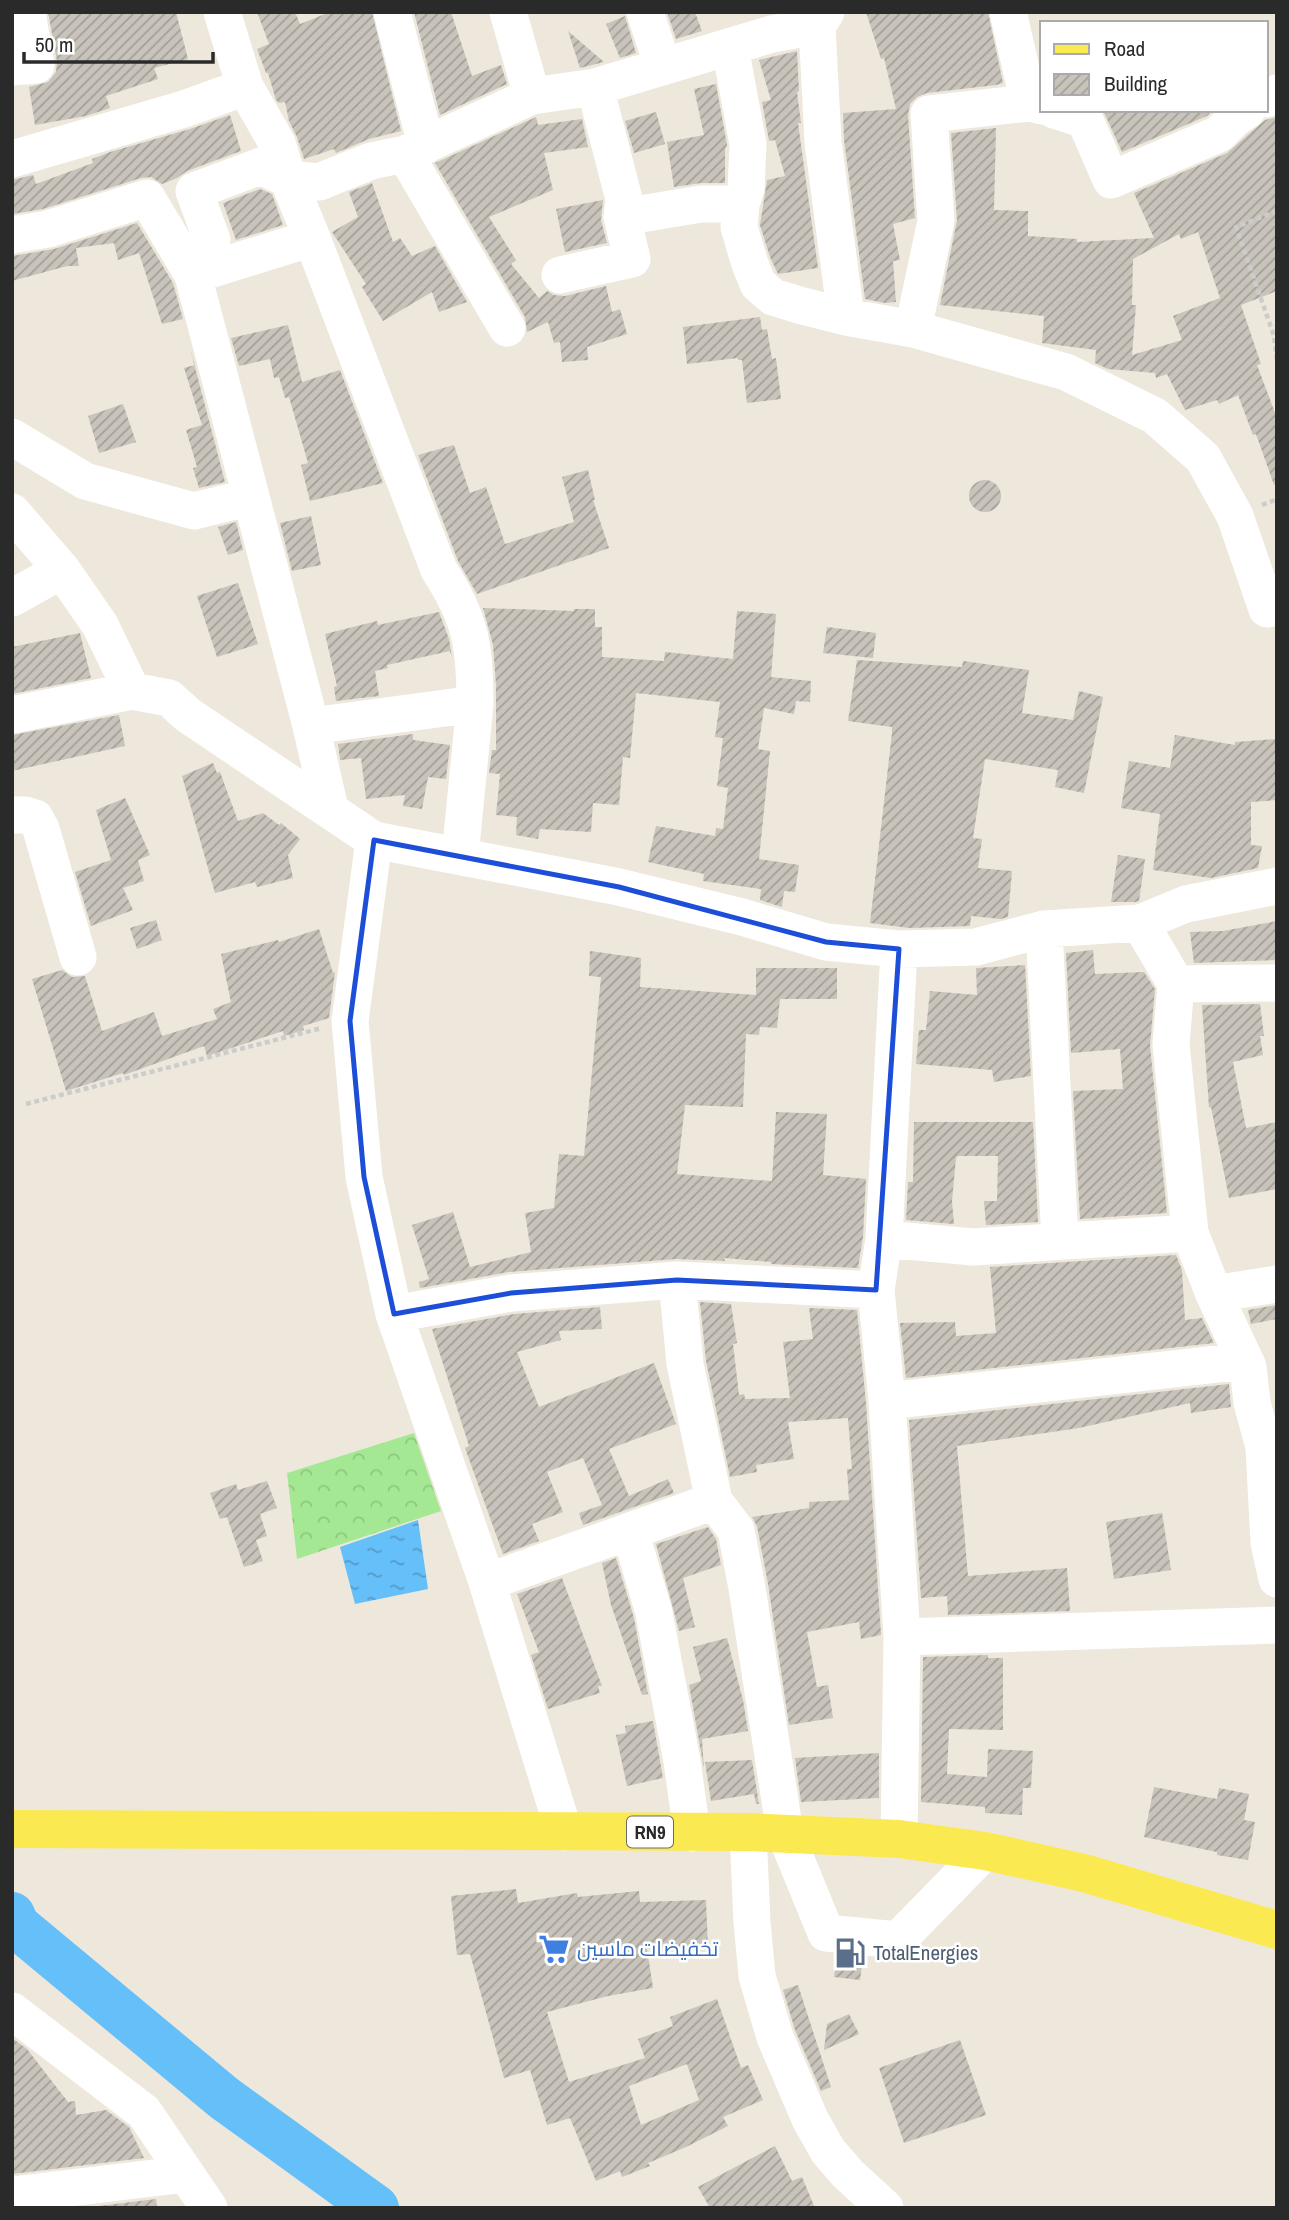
<svg xmlns="http://www.w3.org/2000/svg" width="1289" height="2220" viewBox="0 0 1289 2220" font-family="'Archivo Narrow',Cairo,sans-serif">
<style>
.forest{fill:url(#forest-crowns)}
.water{fill:url(#water-ripples)}
.lines{fill:none;stroke-linecap:round;stroke-linejoin:round}
.river{stroke:#65bff8;stroke-width:46}
.building{fill:url(#building-hatch);fill-rule:evenodd}
.path{stroke:#ccc;stroke-width:4.5;stroke-dasharray:5 3.5;stroke-linecap:butt}
.minor{stroke:#fff;stroke-width:37}
.major{stroke:#fbe952;stroke-width:38}
.marked{fill:none;stroke:#1d4ed8;stroke-width:5;stroke-linejoin:round}
.labels{text-anchor:middle;stroke-width:5;stroke-linejoin:round;paint-order:stroke}
.shield{fill:#fff;stroke:#6a6a6a;stroke-width:2}
.shield-label{font-size:19px;font-weight:bold;fill:#2a2a2a}
.shop-label{font-size:21px;fill:#366cbe;stroke:#fff;text-anchor:start}
.service-label{font-size:21px;fill:#4e5e75;stroke:#fff;text-anchor:start}
</style>
<defs>
<pattern id="forest-crowns" width="20" height="18" patternUnits="userSpaceOnUse" patternTransform="scale(1.75)"><rect width="20" height="18" fill="#a5e893"/><path d="M2 6a3 3 0 1 1 6 0M12 15a3 3 0 1 1 6 0" fill="none" stroke="#8ec77f"/></pattern>
<pattern id="water-ripples" width="26" height="14" patternUnits="userSpaceOnUse" patternTransform="scale(1.75)"><rect width="26" height="14" fill="#65bff8"/><path d="M2 4q2-2 4 0t4 0M15 11q2-2 4 0t4 0" fill="none" stroke="#539bc9"/></pattern>
<pattern id="building-hatch" width="6" height="6" patternUnits="userSpaceOnUse" patternTransform="scale(1.75)"><rect width="6" height="6" fill="#c9c4bb"/><path d="M-1 1l2-2M0 6l6-6M5 7l2-2" fill="none" stroke="#a39f98"/></pattern>
</defs>
<rect width="100%" height="100%" fill="#ede8db"/>
<path class="forest" d="M414,1433L441,1511L297,1559L287,1473Z"/>
<path class="water" d="M418,1520L428,1589L355,1604L340,1547Z"/>
<g class="lines">
<path class="river" d="M12,1915L17,1926L224,2098L376,2208"/>
</g>
<path class="building" d="M48,12H176L188,59L154,68L158,79L106,96L110,108L86,116L35,125L29,87L48,82L56,72L57,61Z
M257,12H295L300,24L330,12H372L401,131L369,139L336,153L334,149L304,159L297,137L289,121L285,102L279,103L276,100L268,73H266L257,49L269,44Z
M414,12H451L472,76L501,65L507,84L440,115Z
M667,12H695L702,31L676,39Z
M866,12H988L1003,83L996,85L927,93L917,97L910,104L908,115L915,218L893,224L900,260L893,261L896,302L885,303L865,299L844,140L843,113L896,109L884,58L881,59Z
M625,16L636,53L620,58L606,24Z
M568,31L604,62L580,68Z
M797,51L799,91L797,92L801,123H798L818,268L778,274L770,257L760,225L767,180L785,176L775,140L769,141L762,102L771,100L759,60Z
M716,84L727,145L725,149V183H701L674,187L667,142L704,135L694,89Z
M1103,110H1212V111L1207,116L1122,152Z
M656,112L665,144L634,153L625,121Z
M230,115L241,151L187,171L177,178L162,184L151,177L141,178L43,209L12,214V180L33,175L36,184L93,163L92,159L110,152L190,129Z
M536,117L538,125L582,119L588,147L544,153L553,190L489,217L516,260L511,264L539,298L547,291L554,295L565,296L606,286L612,312L620,309L627,334L587,347L588,360L562,362L560,342L554,343L548,322L527,332L525,317L435,163Z
M1277,117V291L1241,305L1261,364L1257,365L1277,418V484L1274,485L1256,434L1253,435L1238,395L1219,404L1217,400L1185,410L1167,374L1156,378L1155,373L1108,369L1095,363L1096,350L1042,343L1044,316L940,305L957,220L951,133L996,128L994,210L1028,211V236L1077,239V242L1154,238L1134,193L1227,153L1265,120ZM1198,232L1220,298L1173,316L1182,340L1132,355L1136,305H1132L1133,259L1179,234L1181,239Z
M372,183L393,242L400,238L412,256L435,246L467,302L439,312L432,292L383,321L362,287L366,284L332,232L358,217L349,192Z
M260,189L272,194L283,225L236,240L223,203Z
M603,200L601,220L607,243L565,252L556,209Z
M137,223L173,283L183,319L162,324L139,253L118,260L114,243L76,248L79,266H67L12,281V256L54,249Z
M760,317L762,330L767,329L772,359L776,358L781,399L747,403L742,360H738V358L687,364L683,327Z
M288,325L302,382L340,370L383,483L310,501L301,465L308,463L289,397L285,398L279,377L274,378L270,359L239,366L231,338Z
M190,348L225,482L199,488L193,468L197,467L186,430L202,425L184,368L195,365Z
M123,404L136,442L99,453L88,416Z
M454,445L470,493L486,487L505,544L574,522L562,477L588,470L595,500H593L609,548L477,594L458,561L418,455Z
M969 496a16 16 0 1 1 32 0a16 16 0 1 1-32 0Z
M311,516L321,565L292,571L280,523Z
M236,522L243,550L228,555L218,527Z
M238,583L258,644L217,657L197,596Z
M483,608L574,611V609H595V627H602V657L664,661L665,652L733,659L737,611L776,614L771,677L811,681L810,702L796,701L794,714L764,708L758,749L770,751L759,859L799,865L795,892L784,891L782,907L760,900L761,889L703,881L704,874L648,862L656,826L715,836L716,828L723,829L728,788L717,786L723,738L715,737L720,702L636,693L630,758L623,757L619,805L593,803L591,832L540,829L538,839L516,835L517,817L496,815L500,774L489,773L492,750H496V685L493,645Z
M439,612L449,639L452,658L450,651L387,665L388,668L375,671L379,696L336,701L334,687L337,686L325,634L377,621L378,625Z
M827,627L876,633L873,658L823,653Z
M80,633L91,678L12,694V647Z
M857,660L962,667L963,661L1029,670L1022,713L1073,720L1079,691L1103,697L1084,793L1055,787L1058,770L985,759L973,838L982,839L978,868L1012,871L1008,917L1001,919L971,916L970,926L909,928L870,923L892,733V727L848,721Z
M119,715L125,746L12,771V735Z
M413,734V740L450,745L446,779L428,777L422,809L403,806L405,795L366,799L361,758L340,760L338,744Z
M1175,735L1235,745V742L1277,739V800L1251,802V845L1262,846L1258,868L1211,878L1153,870L1160,814L1121,808L1129,761L1170,768Z
M213,763L217,773L220,772L238,821L263,813L279,825L281,823L300,839L288,855L293,878L257,887L255,882L215,893L182,776Z
M125,798L150,855L138,860L144,881L123,888L133,910L91,926L75,872L111,860L96,810Z
M1118,855L1145,859L1139,901L1135,902H1111Z
M156,920L162,940L137,949L130,928Z
M1277,921V960L1194,963L1190,932L1223,931Z
M319,929L333,973L335,972L329,1018L303,1026L304,1030L284,1036L283,1031L207,1056L204,1046L124,1075L123,1073L66,1091L32,979L62,970L72,977L85,976L102,1031L154,1012L162,1036L217,1019L213,1009L231,1002L221,954L278,940L279,942Z
M1093,950L1095,974L1144,972L1155,989L1150,1046L1167,1213L1080,1219L1073,1091L1123,1089L1120,1049L1071,1053L1066,953Z
M590,951L641,958L640,987L756,995V968H837V999H780L777,1028L760,1027L759,1035L746,1034L743,1107L685,1105L677,1174L772,1181L776,1112L827,1114L823,1175L866,1179L863,1237L858,1268L771,1264V1262L724,1258L725,1261L676,1259L509,1272L420,1288L419,1282L429,1279L412,1225L453,1212L470,1267L531,1252L525,1213L554,1208L559,1154L584,1156L601,977L589,976Z
M1025,965L1031,1076L994,1082L992,1070L916,1064L919,1030H926L930,991L977,995L976,968Z
M1260,1004L1264,1036H1260L1263,1055L1233,1062L1246,1128L1277,1122V1189L1229,1198L1211,1107L1209,1108L1202,1005Z
M914,1122H1033L1038,1222L986,1225L984,1201H997L998,1156H958L956,1158L952,1201L954,1224L906,1220L908,1182H913Z
M1176,1255L1182,1270L1185,1320L1202,1318L1214,1343L906,1378L900,1323L955,1322L956,1336L996,1333L990,1267Z
M700,1302L731,1304L737,1343L733,1344L739,1395L744,1394L745,1399L790,1398L783,1342L813,1339L809,1308L857,1310L866,1403L881,1635L861,1639L859,1622L807,1632L817,1687L828,1685L833,1718L789,1725L768,1584L757,1526L752,1517L809,1508V1502L849,1500L847,1469H852L848,1418L788,1422L794,1459L756,1465L757,1472L730,1477L706,1361Z
M1277,1305V1319L1251,1324L1248,1310Z
M600,1307L602,1329L559,1331L561,1340L517,1352L539,1407L654,1363L676,1424L609,1449L629,1496L668,1479L674,1493L583,1525L579,1513L602,1505L583,1458L547,1472L563,1512L532,1524L539,1541L503,1554L465,1448L469,1446L432,1329L514,1314Z
M1229,1384L1231,1407L1191,1413L1190,1403L1079,1428L957,1446L968,1576L1067,1568L1070,1611L948,1615L947,1596L921,1598L909,1420Z
M267,1481L277,1508L260,1514L267,1536L256,1540L263,1561L244,1567L227,1517L220,1519L210,1493L236,1484L238,1490Z
M1162,1513L1171,1570L1114,1579L1106,1522Z
M708,1527L716,1539L721,1565L683,1578L695,1627L679,1631L656,1544Z
M616,1558L634,1618L648,1694L642,1695L611,1605L602,1563Z
M562,1578L602,1686H598L600,1693L548,1709L531,1655L539,1652L517,1594Z
M727,1638L743,1700L748,1731L702,1739L704,1769L689,1685L701,1681L693,1647Z
M988,1655V1658H1003V1730L949,1729L947,1774L987,1777L988,1749L1033,1751L1031,1788H1023L1022,1815L985,1813V1807L921,1802L923,1657Z
M653,1721L663,1778L627,1786L616,1735L626,1733L625,1726Z
M879,1753V1798L801,1802L795,1758Z
M752,1760L759,1804H756L754,1794L711,1801L705,1762Z
M1154,1787L1217,1799L1219,1788L1249,1794L1244,1820L1255,1822L1248,1860L1217,1855V1852L1144,1837Z
M516,1889L518,1903L577,1893L578,1897L639,1891L640,1902L706,1900L708,1947L647,1949L653,1988L608,1996L547,2012L569,2082L645,2058L638,2039L673,2026L670,2017L717,1999L741,2068L748,2065L763,2100L723,2117L728,2126L686,2147L648,2163L650,2166L622,2177L620,2171L596,2181L570,2118L547,2125L530,2070L504,2078L470,1954L457,1955L451,1896ZM687,2064L699,2100L641,2125L629,2086Z
M837,1955L863,1958L860,1980L834,1977Z
M798,1985L831,2087L821,2091L795,2030L783,1990Z
M849,2014L859,2034L824,2050L827,2024Z
M12,2038L27,2049L68,2102L75,2101L76,2115L106,2110L129,2127L144,2158L12,2174Z
M960,2040L986,2115L904,2143L879,2068Z
M775,2146L792,2181L802,2177L815,2208H710L698,2187Z
M156,2199L157,2208H82Z"/>
<g class="lines">
<path class="path" d="M1277,211L1236,227L1274,336L1277,360
M1262,505L1277,499
M26,1104L322,1028"/>
<path class="minor" d="M222,12L245,87L277,143L288,179L261,166L194,191L212,240L193,275L311,726L330,809
M392,12L426,145
M645,12L663,67
M1008,12L1029,103
M817,26L823,142L846,317
M730,47L748,144L746,189L741,204L739,227L750,264L758,284L773,297L799,305L846,317L913,329L1066,372L1155,416L1203,458L1235,516L1267,609L1277,607
M12,67L36,65L27,12
M532,96L595,87L772,34L817,26L826,12
M1266,99L1277,93
M1054,110L1085,120L1111,180L1219,134L1235,118L1247,110
M405,154L507,328
M12,159L184,109L245,87
M622,217L701,204H741
M12,235L48,229L147,198L193,275L312,238L288,179L319,182L371,161L405,154L532,96L508,12
M312,238L439,570C471,619 475,646 475,704
M560,275L632,259L622,217L624,199L595,87
M913,329L936,221L929,114L1029,103L1042,106
M12,437L85,481L194,511L251,497
M12,512L62,570L100,625L132,691L169,698L188,715L374,840L619,887L742,917L826,942L899,949L976,947L1044,929L1140,923L1186,904L1277,886
M12,598L62,570
M12,715L132,691
M311,726L475,704L460,856
M12,815H25L35,818L41,829L78,957
M374,840L350,1021L364,1177L394,1314L487,1582L564,1832
M1140,923L1176,984L1171,1044L1190,1233L1214,1294L1248,1367L1252,1403L1264,1447L1269,1543L1277,1579
M1044,929L1060,1240
M899,949L884,1239L876,1290L887,1401L902,1637L899,1839
M1176,984L1277,983
M884,1239L973,1247L1190,1233
M677,1280L685,1364L714,1501L736,1530L747,1588L785,1833L826,1933L898,1940L985,1851
M1214,1294L1277,1284
M394,1314L511,1293L677,1280L876,1290
M887,1401L1244,1361
M630,1531L654,1613L682,1761L692,1833
M487,1582L714,1501
M902,1637L1277,1625
M748,1832L752,1922L757,1976L775,2037L810,2119L828,2151L848,2174L885,2208
M12,2011L144,2112L209,2208
M12,2195L186,2174"/>
<path class="major" d="M12,1829L748,1832L899,1839L985,1851L1084,1873L1277,1930"/>
</g>
<path class="marked" d="M374,840L619,887L826,942L899,949L876,1290L677,1280L511,1293L394,1314L364,1177L350,1021Z"/>
<defs>
<g id="supermarket-bare" transform="scale(2.415)"><path d="M-6-5.5h2.5l.6 2H6L4.5 2H-2.5L-4.4-4H-6ZM-1.5 3.2a1.3 1.3 0 1 0 .1 0ZM3 3.2a1.3 1.3 0 1 0 .1 0Z" fill="#3f7fe0" stroke="#fff" stroke-width="2.5" paint-order="stroke"/></g>
<g id="fuel-bare" transform="scale(2.415)"><path d="M-5.5-6h7V0h2V4h1.3V-2.5L3-4.5l.8-.8L6-3V5H2.5V1h-1V6h-7ZM-4.2-4.7v3.2H.2V-4.7Z" fill="#5c6f8a" stroke="#fff" stroke-width="2.5" paint-order="stroke"/></g>
</defs>
<g fill-rule="evenodd">
<use href="#supermarket-bare" x="554" y="1949"/>
<use href="#fuel-bare" x="850" y="1953"/>
</g>
<g class="labels">
<rect class="shield" x="627" y="1816.5" width="46" height="31" rx="5"/>
<g class="shield-label">
<text x="650" y="1839">RN9</text>
</g>
<g class="shop-label">
<text x="577" y="1956">تخفيضات ماسين</text>
</g>
<g class="service-label">
<text x="873" y="1960">TotalEnergies</text>
</g>
</g>
<rect width="1289" height="2220" fill="none" stroke="#2a2a2a" stroke-width="28"/>
<rect x="1040" y="21" width="228" height="91" fill="#ffffff" stroke="#aaaaaa" stroke-width="2"/>
<rect x="1054" y="44" width="35" height="10" fill="#fbe952" stroke="#aaaaaa" stroke-width="2"/>
<text x="1104" y="56" font-size="21" fill="#2a2a2a">Road</text>
<rect x="1054" y="74" width="35" height="21" fill="url(#building-hatch)" stroke="#aaaaaa" stroke-width="2"/>
<text x="1104" y="91" font-size="21" fill="#2a2a2a">Building</text>
<path d="M24 52v10h189v-10" fill="none" stroke="#2a2a2a" stroke-width="3.5"/>
<text x="35" y="52" font-size="21" fill="#2a2a2a" stroke="#ffffff" stroke-width="5" paint-order="stroke">50 m</text>
</svg>
